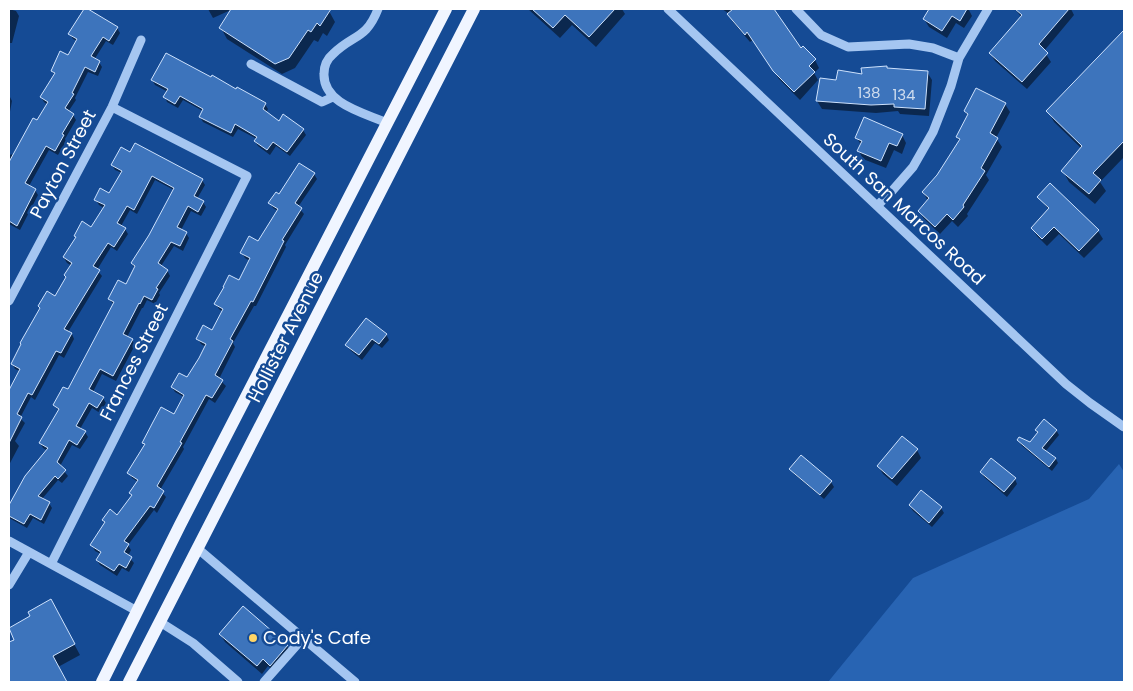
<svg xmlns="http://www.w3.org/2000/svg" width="1133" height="691" viewBox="0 0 1133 691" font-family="Poppins,sans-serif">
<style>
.green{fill:#2864b3}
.shadow{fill:#0007}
.building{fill:#3d74bc;stroke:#cde1fc}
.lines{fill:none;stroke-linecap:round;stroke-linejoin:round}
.minor{stroke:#a5c6f1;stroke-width:9}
.major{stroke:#f0f5ff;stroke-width:12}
.poi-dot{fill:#ffd566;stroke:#154b95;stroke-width:2}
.labels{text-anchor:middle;stroke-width:5;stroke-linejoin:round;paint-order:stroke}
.number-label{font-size:15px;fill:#cedcee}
.street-label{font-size:18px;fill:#fff;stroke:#154b95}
.poi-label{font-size:18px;fill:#fff;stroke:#154b95;text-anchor:start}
</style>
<rect width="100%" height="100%" fill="#154b95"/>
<path class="green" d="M1119,464L1124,472V682H828L913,578L1089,499Z"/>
<path class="shadow" d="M9,9L16,11L19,16L12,43H9Z
M86,9L117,28L120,33L113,45L106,41L94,60L99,62L102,67L98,76L88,72L75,98L76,100L68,112L73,115L76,120L65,139L66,141L58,155L49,150L29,186L35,190L38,195L20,230L9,224V157L11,154L14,156L48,105L44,102L41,97L55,75L52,71L69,57L77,41L73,39L70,34Z
M208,9H325L329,11L335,22L327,36L323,33L318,42L314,40L295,68L282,74L227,39L221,28L233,9L213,18Z
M528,9H622L625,14L596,47L572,25L560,38Z
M722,9H772L801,50L815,60L819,68L814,73L818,80L800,100L779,79L753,40L750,42L733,22L728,13Z
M927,9H970L969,10L972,16L964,28L956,23L947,38L929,27L924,19L928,11Z
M1015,9H1071L1074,15L1044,51L1051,62L1027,89L995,61L990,53L1022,18Z
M1120,36L1124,41V157L1100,182L1106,191L1095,204L1069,182L1063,171L1082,149L1054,122L1048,111Z
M887,69L927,72L932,80L929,116L900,114L898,111L876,113L822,109L817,101L821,79L837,82Z
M211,79L265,104L268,109L266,113L279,122L303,130L306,135L290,156L276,146L270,155L258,146L255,141L257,139L238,129L233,137L203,122L200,117L203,111L183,100L178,108L167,102L165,97L168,92L155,85L152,80Z
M9,95L12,101L9,117Z
M1005,104L1010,112L996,138L1002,147L986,175L989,180L967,214L968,216L958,227L952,221L940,234L924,219L919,211L928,201L923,192L938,175L960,142L957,137L968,116L965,111Z
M902,135L906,143L902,154L894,150L886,168L863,159L859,151L861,145L857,138Z
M131,154L202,180L205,185L197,199L203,202L206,207L201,216L191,211L181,230L186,233L189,238L183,251L174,246L161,266L167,270L170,276L159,293L160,295L155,304L147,300L143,308H142L127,337L132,340L135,345L116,381L102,374L93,392L103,398L106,403L100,413L92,408L80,429L85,432L88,437L80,449L72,445L60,466L68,476L62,483L58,480L42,499L49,503L52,508L44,524L33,518L27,528L9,518V508L26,477L48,451L43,448L40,443L59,411L54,405L68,391L114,305L109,299L127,286L135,269L132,263L150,236L174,190L155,180L137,214L130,210L121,226L125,229L128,234L117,251L111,247L97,270L102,276L68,332L72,334L74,339L64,358L59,355L35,400L31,397L20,418L25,423L15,441L19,446L9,465V390L20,371L15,369L12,363L40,309L39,306L55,298L72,266L67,263L64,258L77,238L75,236L92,229L104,208L99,205L96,200L110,195L122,173L115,170L112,165Z
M314,174L317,179L298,207L304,214L285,245L286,247L256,306H254L233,343L235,347L219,379L226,386L215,403L209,399L183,447L184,449L160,490L166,497L157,513L154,510L128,545L131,550L128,556L134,563L129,572L122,568L117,576L100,565L97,560L101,554L95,551L92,545L105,524L103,520L117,516L132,496L131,493L138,482L132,478L129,473L145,445L144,443L174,415L184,397L175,392L172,387L187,379L206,347L201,344L198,339L212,331L223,312L219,309L216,304L240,282L250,261L245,258L242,253L259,243L278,211L273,208L270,203Z
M1039,197L1098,231L1103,239L1084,258L1059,234L1047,246L1037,236L1032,228L1049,210Z
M386,334L389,340L382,348L375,343L362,360L350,350L347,345Z
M1036,430H1056L1059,435L1045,452L1056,459L1058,463L1052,471L1021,445L1019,440L1030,444L1038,434Z
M917,450L921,458L897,486L883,474L878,466Z
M791,469L831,482L834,487L824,499L794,474Z
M981,472L1015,479L1017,484L1007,497L984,477Z
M910,506L941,508L944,513L932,527L913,511Z
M243,608L287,646L292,654L275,673L268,666L262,674L225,642L220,634Z
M57,612L80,655L58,667L66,682H9V644Z"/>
<path class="building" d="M84,9H88L118,27L109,41L103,37L91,56L100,61L95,72L85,67L72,93L74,94L65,108L74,114L62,134L64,135L55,151L46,146L25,183L36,189L17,226L9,221V162L33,118L37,120L48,102L40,97L55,73L51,71L60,51L68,55L77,39L68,34Z
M231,9H331L320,26L317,23L311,32L308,30L289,58L275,64L219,28Z
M532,9H615L589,37L565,15L553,28Z
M733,9H774L801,48L803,46L816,59L809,66L815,72L794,92L773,71L747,32L745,35L727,14Z
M929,9H967L960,21L952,16L942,31L923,19Z
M1015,9H1069L1039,44L1048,53L1022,82L989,53L1022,15Z
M1124,30V141L1093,173L1101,180L1089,194L1061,171L1082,146L1046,111Z
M166,53L211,77L212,75L236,89L237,87L266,103L263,109L279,121L283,114L304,129L287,152L273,142L267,150L254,141L257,137L235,124L231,133L199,117L203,109L180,96L175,104L163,97L168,89L151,80Z
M887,66V68L928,71L925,109L894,107V104L871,105L816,101L820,78L836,80L838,70L862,74L861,68Z
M976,88L1006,103L990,133L998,138L981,168L985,171L963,205L964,207L953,220L947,214L935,227L918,211L929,198L922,192L937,175L960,139L956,137L968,114L964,111Z
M864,117L903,134L897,146L889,143L881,161L857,151L862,141L855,138Z
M135,143L203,179L194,196L204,201L198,212L188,206L177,227L187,232L180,246L171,242L158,263L168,270L156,288L158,289L152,300L144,296L140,304L139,303L123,334L133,339L113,376L100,369L89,389L104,397L97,408L89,403L76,426L86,431L77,445L69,440L57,462L66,470L58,479L55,476L38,496L50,502L41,520L30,514L24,524L9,516V505L25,476L48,448L39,443L59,409L53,405L63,387L68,389L114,302L108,299L118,280L126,284L135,266L131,263L149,235L174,188L152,176L134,210L127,206L117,223L126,228L114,247L108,243L93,266L100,270L64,329L72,333L61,353L56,351L32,395L28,393L17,414L22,417L9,443V390L20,369L11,364L21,344L20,343L40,308L38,306L47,291L55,296L66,277L64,275L72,263L63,257L76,237L74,236L82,221L91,227L105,205L94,200L100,188L109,193L122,171L111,165L121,147L130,152Z
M299,163L315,173L295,203L302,208L282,240L284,241L253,302L251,301L230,339L233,341L215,375L223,380L212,398L206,395L180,442L182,443L157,486L164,491L154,508L150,506L124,541L129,544L124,552L132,557L126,568L119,564L114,571L96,560L101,552L90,545L105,522L102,520L110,509L117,515L132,495L129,493L138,480L127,473L145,444L142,443L153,422L161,407L174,414L184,395L171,387L179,373L187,377L199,358L206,344L196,339L203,325L212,330L223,309L214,304L224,287H223L229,275L239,280L250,258L240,253L249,236L258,241L278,209L268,203L276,192L279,194Z
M1050,183L1099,230L1079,251L1054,227L1042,239L1031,228L1049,208L1037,197Z
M366,318L387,334L379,344L372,339L359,355L345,345Z
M1044,419L1057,430L1042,448L1056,458L1049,467L1017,440L1019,437L1030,442L1038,432L1035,430Z
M902,436L918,449L892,479L877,466Z
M801,455L832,481L820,495L789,469Z
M991,458L1016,478L1004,492L980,472Z
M921,490L942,507L929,523L909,505Z
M51,599L75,644L53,656L67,682H9V642L14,640L9,628L30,616L28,612Z
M243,606L288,645L270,666L263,659L257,666L219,634Z"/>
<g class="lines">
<path class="minor" d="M378,9C366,40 353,34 333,54C327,59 324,67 324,74C323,104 365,113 387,123
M668,9L1066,384L1090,403L1124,427
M796,9L821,35L848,47L909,44L933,48L959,58
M251,64L322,102L333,97
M877,206L892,191L913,167L933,132L951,86L959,58L988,9
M9,301L112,107L141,40
M9,541L137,611
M197,548L355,682
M51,564L247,176L112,107
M9,585L29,552
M160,622L193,643L238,682
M264,682L303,638"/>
<path class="major" d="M102,682L180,525L446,9
M129,682L474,9"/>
</g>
<circle class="poi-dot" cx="253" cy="638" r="5"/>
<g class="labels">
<g class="number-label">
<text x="869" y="98">138</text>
<text x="904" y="100">134</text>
</g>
<g class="street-label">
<text transform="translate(63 164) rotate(-62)" y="6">Payton Street</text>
<text transform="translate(904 209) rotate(43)" y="6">South San Marcos Road</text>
<text transform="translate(286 337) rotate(-63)" y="6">Hollister Avenue</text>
<text transform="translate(134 362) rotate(-63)" y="6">Frances Street</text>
</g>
<g class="poi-label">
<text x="263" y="644">Cody's Cafe</text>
</g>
</g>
<rect width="1133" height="691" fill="none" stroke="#ffffff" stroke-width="20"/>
</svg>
